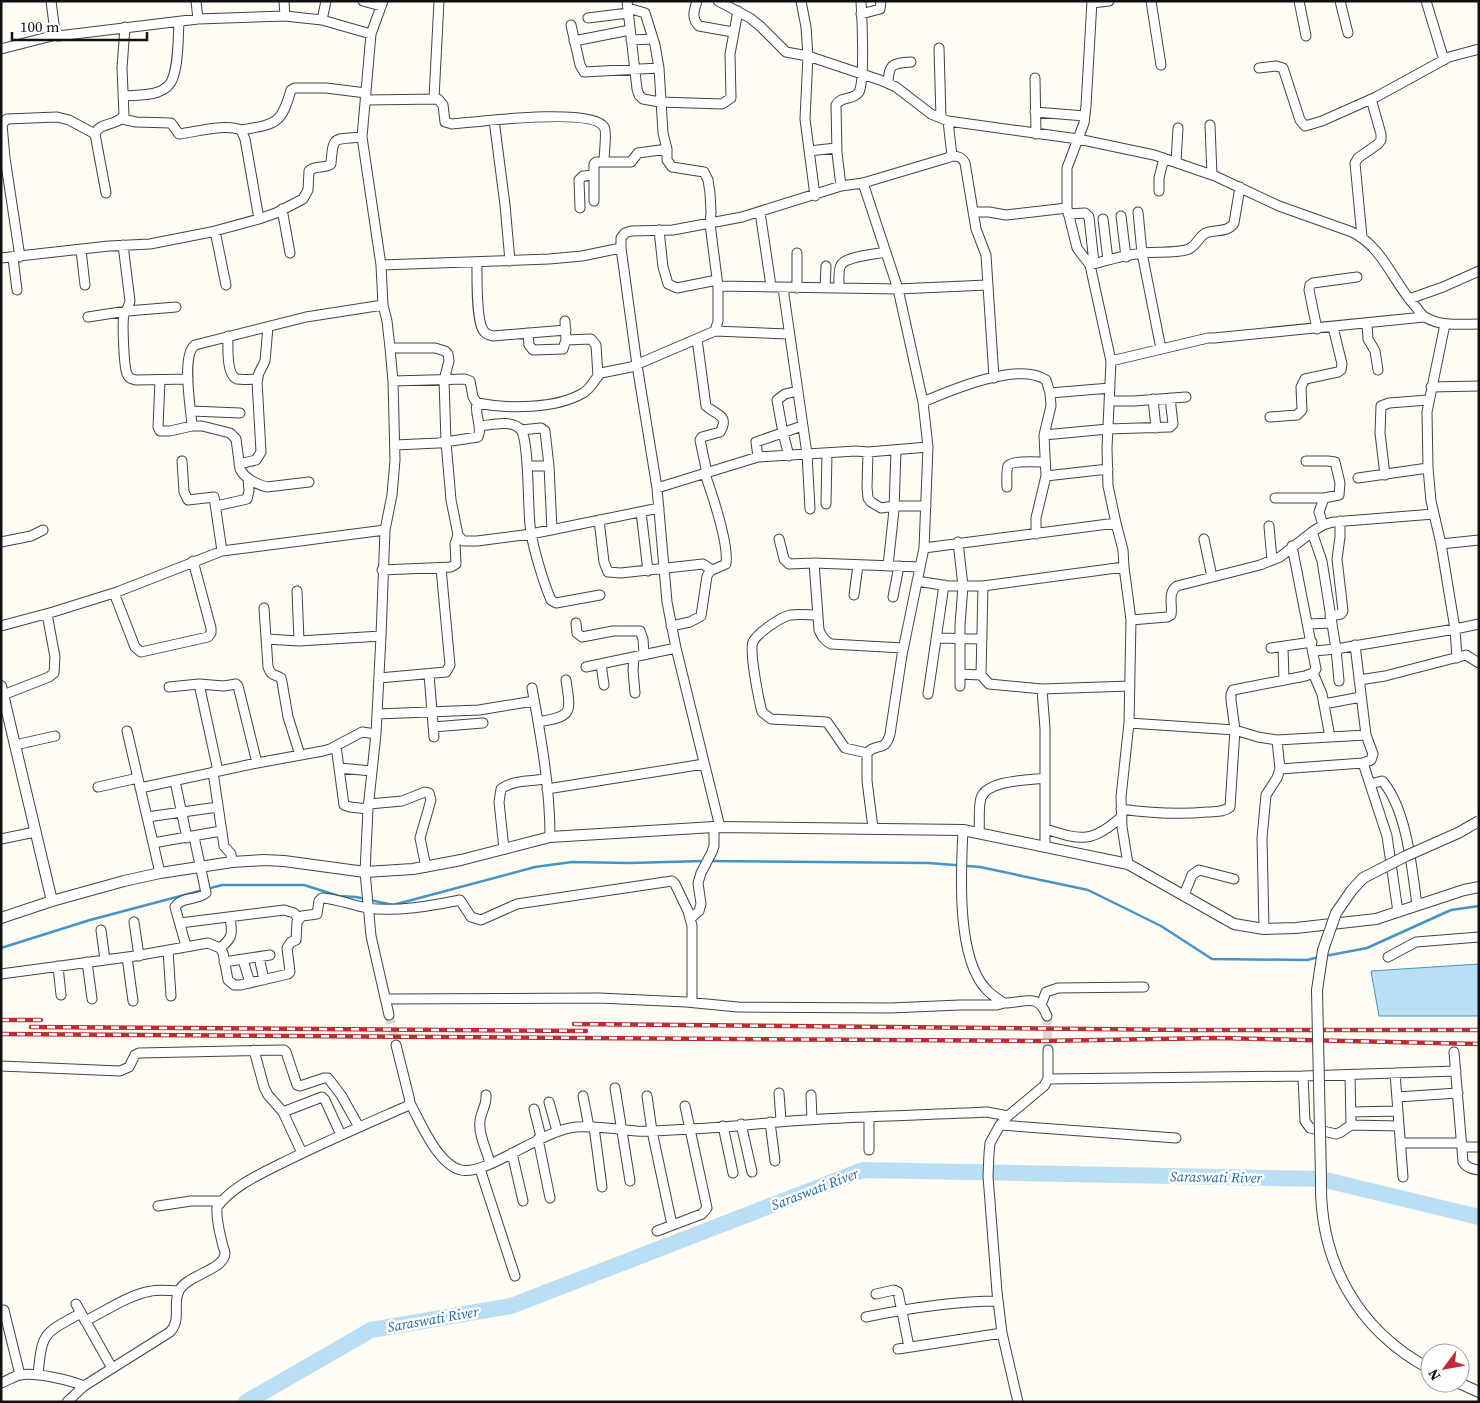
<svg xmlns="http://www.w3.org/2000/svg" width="1480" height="1403" viewBox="0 0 1480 1403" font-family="'Source Serif 4',serif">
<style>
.water{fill:#badff4;stroke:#4395c9}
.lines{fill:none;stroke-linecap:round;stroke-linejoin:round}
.stream{stroke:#4395c9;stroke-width:2.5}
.river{stroke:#badff4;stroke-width:16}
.minor-tunnel{stroke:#dbd9d2;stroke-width:9;stroke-dasharray:9 4.5;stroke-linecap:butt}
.minor-casing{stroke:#434343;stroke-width:11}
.tertiary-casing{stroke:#434343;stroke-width:12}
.minor{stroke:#fff;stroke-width:9}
.tertiary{stroke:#fff;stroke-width:10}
.rail-casing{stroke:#bd2c34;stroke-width:4.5}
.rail{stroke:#fff;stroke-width:2.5;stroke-dasharray:8;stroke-linecap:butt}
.tertiary-bridge-casing{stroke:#434343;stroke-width:12;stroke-linecap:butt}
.tertiary-bridge{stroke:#fff;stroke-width:10}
.labels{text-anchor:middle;stroke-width:5;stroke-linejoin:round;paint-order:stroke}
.water-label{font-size:14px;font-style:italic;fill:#1c689f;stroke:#fff}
</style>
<rect width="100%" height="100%" fill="#fffcf4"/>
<path class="water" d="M1479,964V1016H1379L1371,971Z"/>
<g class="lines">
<path class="stream" d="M711,861L929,863L980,867L1088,890L1161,926L1212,959L1307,960L1319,957
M1,948L90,920L222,885H304L339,896L356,897L393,905L535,867L572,862L629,863L705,861
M1325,956L1367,948L1451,910L1479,906"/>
<path class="river" d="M246,1402L371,1330L511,1306L863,1170L1321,1179L1479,1217"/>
<path class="minor-tunnel" d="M389,1015L396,1045
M1047,1016L1048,1050"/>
<g class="minor-casing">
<path id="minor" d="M51,1L55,32L58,36L198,19L285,16L322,20L371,34
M196,1L198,19
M284,1L285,16
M363,1L381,6
M383,1L371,34L362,137L381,265L383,305L387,321L390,348L393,381L395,460L392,495L385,530L381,636L376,734L368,809L365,872L371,936L389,1015
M627,1L637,89L639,95L643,99L660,102L722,104L731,98L730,54L738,11
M697,1C694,11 691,18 699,26L733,32
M718,1L750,18L760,26L786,52L808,56L880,80L896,87L931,114L948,121L1078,139L1154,155L1215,176L1279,206L1352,232C1383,247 1393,282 1415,306C1418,309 1421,315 1425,317C1441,327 1462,324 1479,324
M801,1L806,27L808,56L805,119L815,196
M1092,1L1086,106L1084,123L1067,168V208L1077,248L1090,265L1111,361L1107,448L1108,486L1116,523L1123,550L1124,567L1131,620L1129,723L1121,797L1122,827L1128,864
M1151,1L1161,65
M1299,1L1306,36
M1340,1L1348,33
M1426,1L1444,60
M1092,3L1109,1
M861,14L880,9L881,1
M588,18L628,13
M322,20L326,1
M571,25L580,65L584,72L659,68
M631,40L653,39
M574,41L630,30
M939,48L941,118
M1,49L56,35
M1259,68L1276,66L1283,68L1300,120L1305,126L1322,121L1376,97L1449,57L1479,49
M1035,78L1036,134
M888,83C889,63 892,64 911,62
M123,96C134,95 147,96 158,92C161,91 165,89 168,86C179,76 178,37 179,22
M434,98L439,1
M366,100L438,99L443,105L445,122L452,124C475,122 593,107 604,127C607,131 604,155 604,161
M1035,112L1085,116
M122,119L136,122L171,123L179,134C196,132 226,123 241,130L245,139L259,219
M494,120L505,205L510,261
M1210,125L1212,175
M241,130C276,124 281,125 291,90L295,88H326L366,93
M809,151L836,148
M952,156C958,156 962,157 965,163L976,229L986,255L994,378
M1176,162L1178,128
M863,183L898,289L923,402L928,447L924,548L902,655L890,734C885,753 877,742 867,753V781L873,828
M841,186L837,153L836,105C842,95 853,101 859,92C865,80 862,17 861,1
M1159,191V178L1164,158
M106,193L95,134C100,121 117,127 124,115L122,68L125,27
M594,201V164L596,162H631L638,153L667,149
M580,208L579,180L583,176L594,175
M282,209L290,253
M760,212L771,286
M973,212H989L1006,215L1067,208
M1138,212L1142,253L1161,349
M1068,214L1085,213L1089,217L1094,263
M1121,216L1126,257
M1103,219L1108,260
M659,230L663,267L668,284L677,288L717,280
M215,231L226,285
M1362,237L1355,163L1358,158L1378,144L1381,140V134L1371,99
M123,245L130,301C129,307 126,310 124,315C122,322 124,368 127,374C129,379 132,379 136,380L188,379
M81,250L85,285
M797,253V288
M20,257L5,158L2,124L7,119L57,117L69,120L95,134
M1,258L109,246L150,244L211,232L259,219L276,213L303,199L308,190L309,171C315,165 324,169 331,164C333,134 334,140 362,137
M13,258L17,290
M477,262C477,277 476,318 483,330C485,334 489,335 493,336L566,330
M381,265L549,259L582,256L621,248
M1090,265C1107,260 1125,255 1143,253C1157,251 1176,254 1189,249C1197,245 1199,236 1206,233C1216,229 1228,233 1234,223L1240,187
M718,286L898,289L987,285
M783,288L807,454L810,509
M825,288L826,266
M839,288C839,282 838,270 841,265C846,256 877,254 886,252
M1409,299L1443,287L1479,271
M88,317L127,311L176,307
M1367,323L1368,339L1375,351L1378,370
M1445,324L1427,412L1428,468L1431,501L1441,544L1455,629L1457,658
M1317,329L1309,290L1310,285L1313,283L1357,277
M715,331L788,334
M528,333L529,345L533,350L563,349L566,340L565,321
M228,336C228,346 226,375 237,379C243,380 252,379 258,379
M697,339L706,406C716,415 730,415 720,432L702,437L700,440L707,473
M566,340L591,339L596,345L598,376
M390,348H435L445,351L448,354L449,361L444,380L446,442L451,500L458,535L463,541H477L531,534L659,508
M1111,361L1208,338H1214L1424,317
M160,380L158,427L160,431H170L192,426H202L230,433L236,439L240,469C244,478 258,485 267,487L309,482
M393,381L465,379L470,381L473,397L477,403C508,409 556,409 583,393C592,388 594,379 601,373L631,367L715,331L718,321V286L710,224L711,212L710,193L708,180L704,172L672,167L667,160V149L663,133L659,68L655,45L645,13L628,8
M1431,387L1479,386
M1050,393L1110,388
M1153,399L1156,428
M1109,401H1134L1186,397
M923,402C951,390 1019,361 1046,380L1050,393L1051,406L1044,435L1046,476L1036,518V534
M191,411L240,413
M1270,417L1297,415L1302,410L1301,387L1305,379L1338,372L1341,370L1342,364L1333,327
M192,426C191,409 181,355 195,345L306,317L383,305
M480,426C491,425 513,419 521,430C530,443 527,513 531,533C534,551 544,584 551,600L556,603L600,595
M521,430L541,428L545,431L549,466L552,530
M1044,435L1108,429L1170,427L1173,424L1170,398
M395,445L438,443L478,437C483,426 474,415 477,403
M868,452L867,487L868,498L871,502L881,508L894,506H926
M789,456L783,433L777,400L785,394L797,391
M758,457L756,442L802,426
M182,461L184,492L188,500L214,497L222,551
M239,464L256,460L261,452L257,381L259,373L265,361L268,327
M527,466H549
M1385,475L1380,433L1381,406L1389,403L1428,400
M1046,476L1108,469
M1358,478L1428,468
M1007,487C1007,482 1006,471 1008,466C1012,460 1038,462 1045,462
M657,488L758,457L856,451L868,452L928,447
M1275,498H1324L1339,495L1340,483L1335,462L1328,461H1306
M826,504L827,453
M216,506L247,499L249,491L248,478
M641,512L648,571
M599,520L604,562L608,572L621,573L703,564L709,568L710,571
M1323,525L1319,512L1324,498
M1269,526L1272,560
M1312,532L1322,561L1336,649L1339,681
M779,539L784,559L789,564L814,563L920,567
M1204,539L1212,577
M1,542L31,536L43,530
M958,542L963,586L960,625V686
M1441,544L1479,540
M924,548L1116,523
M814,563L819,630C822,637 824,640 831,644L903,648
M888,566L894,510L896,450
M1124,567L983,586L981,675L989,684L1042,689L1130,686
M382,570L451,567L456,564L455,544L458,535
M917,581L948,586H983
M297,591L299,641
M114,593L135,647L141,652L208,637L211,633V628L193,561
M854,595L858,565
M893,597L899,566
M264,608L268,667C271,676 274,674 281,678L282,682L288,717L300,755
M818,615C809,615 799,614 790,615C781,617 757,633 753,642C749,651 759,701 762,712L771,719L827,722L845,748L867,753
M1330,616L1341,614L1343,611L1337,559L1340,537V521
M1131,620L1167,617L1171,615C1173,605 1167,593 1177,586L1260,565L1280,557L1312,532L1323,525L1333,522L1434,514
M576,623L577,633L582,637L613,631H640L643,639L644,654
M1308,624L1331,623
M1,626L53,612L117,592L222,551L385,530
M671,626L690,622L701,616L707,576L710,571L726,564C729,543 712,494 705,474
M936,638L982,639
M266,639L299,641L381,636
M1355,645L1366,735L1373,754L1371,760L1363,763L1387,836L1398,912
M1283,647L1284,680
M1271,648L1312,642
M1314,651L1336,649L1455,629L1479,624
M634,657L633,670L635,693
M601,664L604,685
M586,667L676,648
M1313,673L1322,694L1330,737
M429,674L434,737
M960,674L981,675
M379,678L446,672L450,665L441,568
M1359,680L1385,676L1466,655L1479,663
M199,684L218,771
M169,687L199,684L224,686L236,684L238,686L257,763
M532,688C541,737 550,787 550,837
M1042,689L1045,729V847
M928,694L944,585
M3,695L49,677L54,673L55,657L47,614
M1324,704L1361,697
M377,714L479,710L534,701
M538,722C573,716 571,714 566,680
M1129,723L1235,730L1258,737L1277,740L1366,735
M433,727L483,723
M127,731L160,873
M15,745L55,736
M336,746L344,805L350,807L368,809
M339,768L372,771
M1280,769L1363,763
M213,772L224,846L231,854L232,862
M175,781L187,838
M1370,784L1382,781L1384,783C1407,812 1412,869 1417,905
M98,787L138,778
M140,788L257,763L323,751L330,749L362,732L376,734
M547,789L704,764
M369,804L402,801L425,792L429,793L431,800L420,838L426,867
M1121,809C1150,813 1178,815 1207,812C1215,811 1223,813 1230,807L1235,730L1231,700V694L1233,690L1305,676L1313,673L1316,669L1292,546
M147,817L218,807
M720,827L676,648L667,602L657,488L637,365L621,248V238L625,233L631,231L673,230L742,217L841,186L863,183L947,158L952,156L948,121
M1045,829C1081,840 1092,844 1122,816
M963,830C961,871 956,957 986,989C991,995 998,999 1004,1003C1025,1003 1038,992 1047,1016
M979,833C980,822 978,809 981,798C987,780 1029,780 1045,778
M1,839L35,832
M153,843L221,831
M504,849L499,802L501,789C512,780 533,781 546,779
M1184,895L1192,875L1199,870L1234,879
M690,919L699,911L701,904L698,883L701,873L712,852L714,846V827
M134,922L139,956
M180,923L284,910L294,913L299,919
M1264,929L1262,838L1266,795L1277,778L1280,769L1277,740
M101,930L105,960
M186,946L175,907C182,896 197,901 206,893L194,837
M220,948C234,937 232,933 230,917
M168,950L171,996
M127,957L133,1001
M259,957L264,980
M1388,957L1416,942L1479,937
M243,960L250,983
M87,962L92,999
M224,962L270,955
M58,966L61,995
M1,974L135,956L208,943L220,948L223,953L228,980L234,985H241L288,974L290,972L287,948L291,942L296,940L297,922L302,916L317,914L319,901L322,898C337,899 352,905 367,908C397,912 431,906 460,900L471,917L481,920L517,904L672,881L675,884L688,911L692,926V1002
M386,999L599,998L686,1002L738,1007L890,1008L960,1005H997L1004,1003
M1041,1005L1046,992L1058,988L1144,987
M254,1050L264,1087L268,1095L283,1112L302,1153
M1454,1052L1463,1162C1467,1168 1472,1169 1479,1170
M1,1066L120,1071L129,1067L135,1055L139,1053L284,1050L286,1052L297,1085L300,1086L324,1078H328L341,1095L359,1127
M1395,1073L1403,1177
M1350,1075L1351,1125
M1303,1076L1305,1121L1310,1128L1336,1134L1341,1132L1351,1125L1399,1126
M1048,1079L1303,1076L1456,1071
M615,1088L630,1181
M779,1093L781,1121
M486,1095C487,1105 481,1111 480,1121C478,1134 487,1151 490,1163
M811,1095L812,1119
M583,1096L589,1127
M647,1096L652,1131L672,1225
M1397,1097L1458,1093
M549,1102L557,1131
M410,1103C420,1122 438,1165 461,1170C486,1176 542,1130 576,1127C596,1126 616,1129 636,1131C653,1132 672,1130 689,1129C728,1128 767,1122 806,1120C866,1116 926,1115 987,1112L1008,1116
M534,1109L541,1137
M283,1112L322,1097L325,1100L341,1135
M1351,1112L1398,1111
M869,1117V1150
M770,1122L775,1161
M741,1124L752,1172
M1000,1125L1176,1138
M723,1126L733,1173
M594,1127L602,1187
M538,1139L550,1198
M1400,1143H1462
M1462,1147H1479
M512,1153L523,1201
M480,1169L515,1276
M158,1206L191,1201H222
M657,1231L702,1214L707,1208L685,1106
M876,1294L894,1290L898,1292L909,1347
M76,1304L112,1368
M4,1310L20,1375
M866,1317C910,1308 953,1301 998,1301
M85,1321C106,1311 128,1295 151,1291C160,1289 169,1291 179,1291
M898,1349L1002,1333
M38,1375C42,1332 43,1334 81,1313
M1,1383C7,1381 14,1376 20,1375C35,1372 70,1380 84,1386
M67,1402L84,1386L170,1332C182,1319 172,1305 179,1291C186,1275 225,1270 225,1253C225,1250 222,1245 222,1242C219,1230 216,1219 217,1207C232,1187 258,1175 280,1164C322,1143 364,1125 407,1106L410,1103L409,1097L396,1045
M1018,1402L1002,1333L997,1292L988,1176L989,1154L990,1143L1000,1125L1008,1116L1044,1086L1048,1079V1050"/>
</g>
<g class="tertiary-casing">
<path id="tertiary" d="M1,686L52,901
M1,918L52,901L124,881L160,873L232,862L264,860L284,861L365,872L413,869L461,860L550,837L714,827L963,830L1128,864L1234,924L1264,929L1296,928L1376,919L1464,890L1479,887
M1321,1179C1319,1261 1357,1330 1430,1369
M1459,1383L1479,1392"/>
</g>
<use href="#minor" class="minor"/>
<use href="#tertiary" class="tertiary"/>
<g class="rail-casing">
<path id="rail" d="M1,1020H41
M574,1024L1188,1030H1479
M31,1027L586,1031
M1,1034L1038,1041L1218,1038L1479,1044"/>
</g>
<use href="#rail" class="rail"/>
<g class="tertiary-bridge-casing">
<path id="tertiary-bridge" d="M1321,1179L1317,990L1323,950L1336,913L1352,890L1363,878L1406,856L1458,833L1479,821"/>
</g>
<use href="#tertiary-bridge" class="tertiary-bridge"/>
</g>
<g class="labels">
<g class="water-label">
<text transform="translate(1216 1177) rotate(1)" y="5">Saraswati River</text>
<text transform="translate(815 1189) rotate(-21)" y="5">Saraswati River</text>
<text transform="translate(433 1319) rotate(-10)" y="5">Saraswati River</text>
</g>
</g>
<rect width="1480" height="1403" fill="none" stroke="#101010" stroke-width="5"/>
<g transform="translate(1445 1368) rotate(238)"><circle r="24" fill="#ffffff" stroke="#9f9f9f"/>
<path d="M0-4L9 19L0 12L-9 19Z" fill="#bd2c34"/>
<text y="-8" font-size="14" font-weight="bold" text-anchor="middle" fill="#101010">N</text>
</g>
<path d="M12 32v8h135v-8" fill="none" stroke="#101010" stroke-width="2.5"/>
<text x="20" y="32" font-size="15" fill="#101010" stroke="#ffffff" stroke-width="4" paint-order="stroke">100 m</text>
</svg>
